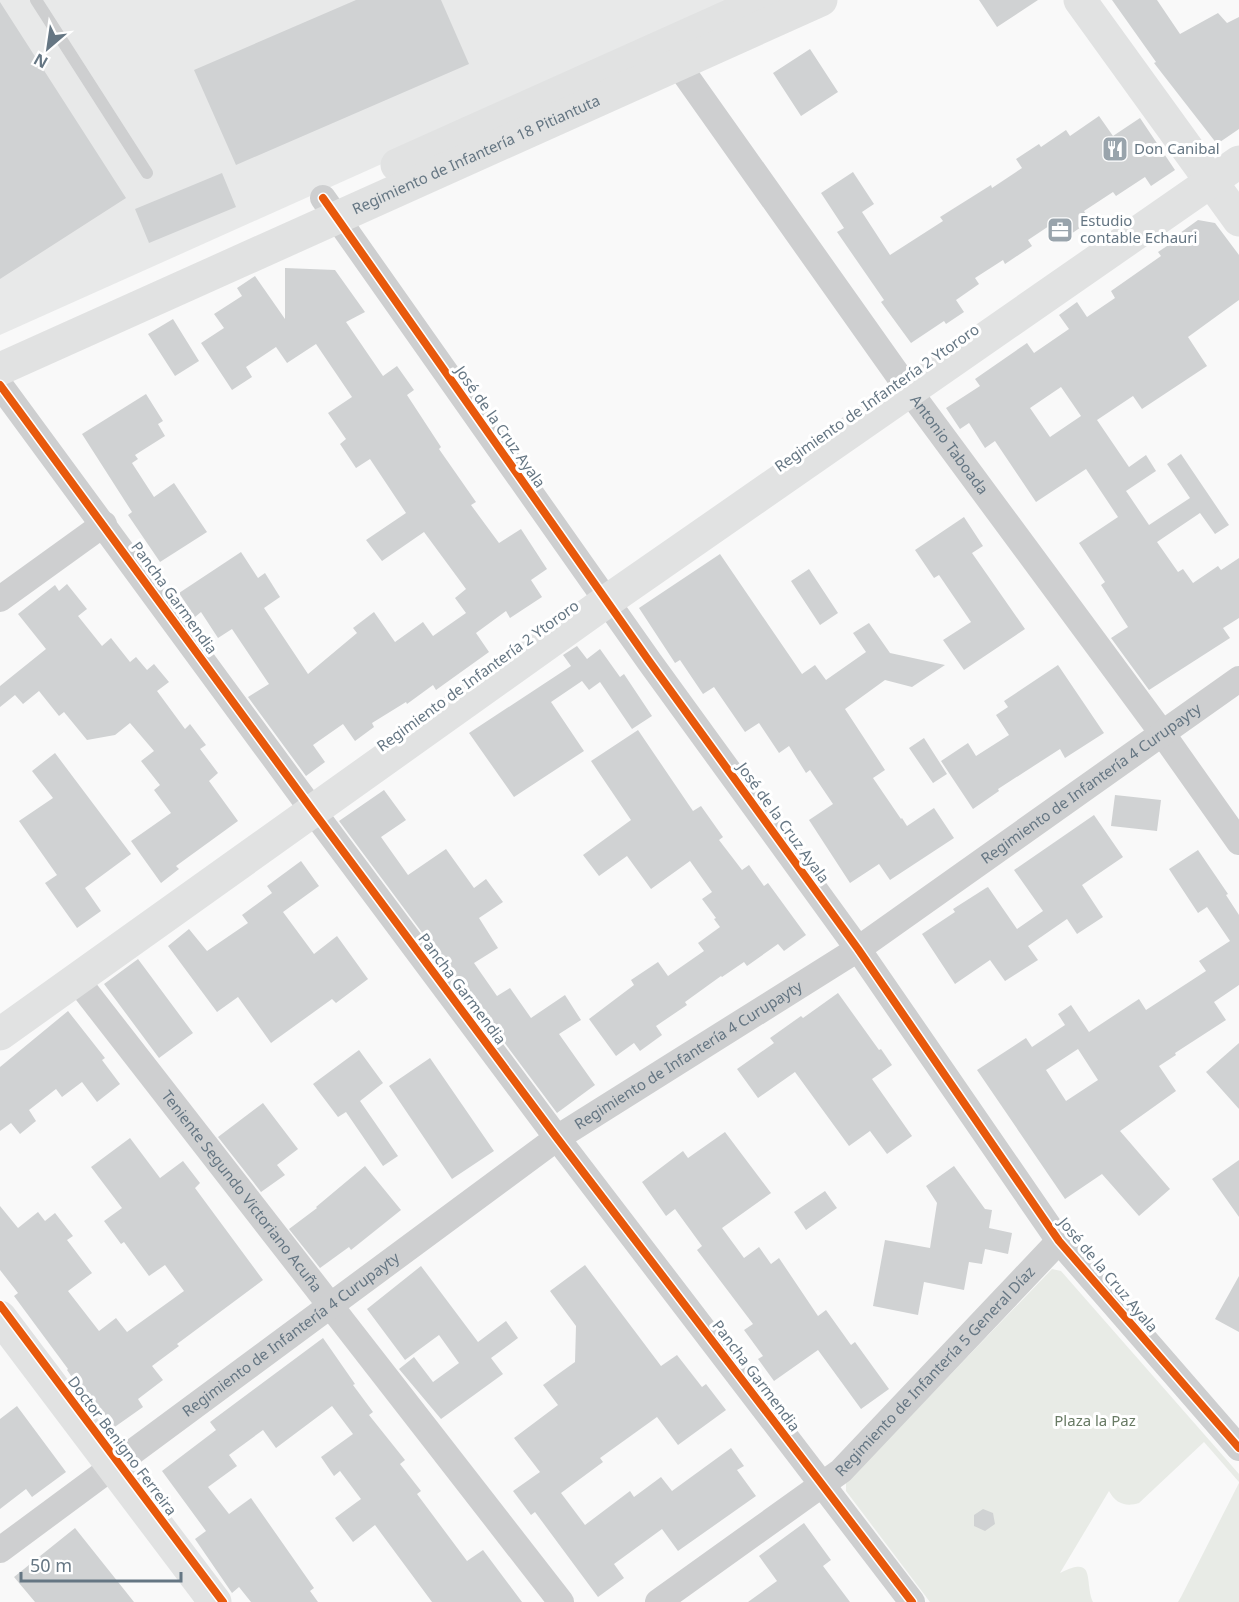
<svg xmlns="http://www.w3.org/2000/svg" width="1239" height="1602" viewBox="0 0 1239 1602" font-family="'Noto Sans',sans-serif">
<style>
.built{fill:#e8e9e9}
.green{fill:#e8ebe6}
.building{fill:#d0d2d3;fill-rule:evenodd}
.lines{fill:none;stroke-linecap:round;stroke-linejoin:round}
.lane{stroke:#cecfd0;stroke-width:12}
.street{stroke:#cecfd0;stroke-width:26}
.secondary{stroke:#e1e2e2;stroke-width:33}
.cycleway-casing{stroke:#fff;stroke-width:11}
.cycleway{stroke:#e8590c;stroke-width:8}
.labels{text-anchor:middle;stroke-width:6;stroke-linejoin:round;paint-order:stroke}
.poi-label{font-size:15px;fill:#657683;stroke:#fff;text-anchor:start}
.street-label{font-size:15px;fill:#657683;stroke:#fff}
.park-label{font-size:15px;fill:#687a64;stroke:#fff}
</style>
<rect width="100%" height="100%" fill="#f9f9f9"/>
<path class="built" d="M0,0H748L0,335Z"/>
<path class="green" d="M1052,1269L1061,1271L1239,1474V1482L1204,1442L1139,1503C1126,1507 1116,1504 1109,1491L1060,1573C1097,1554 1084,1582 1093,1602H930L846,1491V1483Z
M1239,1483V1602H1178L1181,1597Z"/>
<path class="building" d="M356,0H441L469,64L236,165L194,70Z
M979,0H1038L997,27Z
M1112,0H1157L1180,34L1218,13L1227,23L1239,17V129L1217,144L1154,63L1156,62Z
M0,2L126,198L0,279Z
M810,49L838,92L801,116L773,73Z
M1099,116L1113,136L1140,118L1175,170L1151,186L1145,177L1116,196L1113,192L1084,211L1090,221L1068,236L1058,220L1028,240L1032,246L1005,264L1003,260L975,278L979,284L956,300L964,312L946,324L944,321L911,343L881,302L884,300L837,232L844,228L821,193L853,172L874,204L862,212L890,255L943,221L940,217L991,185L992,188L1022,168L1016,159L1039,144L1041,147L1066,130L1070,136Z
M222,173L236,207L149,243L135,209Z
M1198,220L1215,223L1239,255V300L1188,337L1207,366L1142,409L1133,396L1097,420L1129,467L1146,455L1156,471L1126,491L1149,525L1190,498L1167,464L1181,454L1229,525L1215,534L1200,513L1157,542L1178,572L1183,569L1193,583L1218,566L1221,570L1239,558V618L1223,628L1230,638L1149,690L1111,638L1128,627L1101,585L1105,582L1079,543L1118,517L1086,469L1036,502L995,441L985,448L969,423L960,429L946,408L980,386L975,379L1027,343L1034,353L1069,329L1059,315L1077,302L1087,317L1115,298L1111,291L1161,256L1158,252L1182,236L1180,233ZM1061,387L1081,416L1050,437L1030,408Z
M285,268L335,270L365,312L346,322L383,376L397,366L414,390L407,395L441,447L439,449L476,502L471,505L499,543L521,529L547,569L531,580L542,597L510,618L506,611L476,633L489,652L436,690L433,685L407,704L406,702L372,723L374,727L355,741L343,724L313,745L325,762L306,776L248,697L269,684L232,629L218,638L201,612L195,617L179,593L241,552L258,578L265,573L280,597L264,608L308,674L357,633L353,628L374,612L395,642L423,622L433,636L466,613L455,598L466,589L424,532L382,561L366,540L406,513L370,459L356,468L340,444L346,439L328,413L352,397L316,344L287,363L276,347L246,367L252,377L232,390L201,343L224,328L214,314L242,296L237,288L255,276L285,319Z
M173,319L199,361L175,376L148,334Z
M146,394L163,421L158,424L165,436L135,455L138,459L132,463L154,497L174,483L207,532L160,562L128,515L132,512L82,434Z
M964,517L983,546L972,553L1025,629L964,670L943,640L971,622L939,575L934,578L915,550Z
M720,554L802,674L815,665L826,680L866,652L853,633L869,623L890,653L945,665L912,687L885,680L845,709L885,770L873,778L901,819L902,818L907,826L934,808L954,838L890,880L879,864L850,883L809,820L833,804L810,770L806,773L789,746L779,753L759,723L745,732L714,687L703,694L680,660L675,663L639,608Z
M809,569L838,613L820,625L791,581Z
M67,584L87,609L78,616L102,646L111,638L130,662L136,657L147,670L154,664L169,682L157,691L185,729L190,724L206,745L200,749L218,773L209,781L238,821L176,866L179,869L161,883L131,841L171,813L154,790L160,785L141,761L154,751L130,723L115,735L87,740L64,712L59,716L39,691L23,704L15,695L0,707V686L46,649L18,614L55,585L59,591Z
M577,646L587,659L600,649L620,677L624,674L652,716L632,729L600,682L589,690L582,681L551,702L584,751L514,797L469,733L571,666L563,655Z
M1058,665L1104,733L1065,758L1060,749L998,789L999,791L973,809L941,761L968,743L976,756L1009,735L996,715L1008,707L1004,701Z
M638,730L693,811L701,806L723,837L719,840L742,870L749,865L764,886L768,883L806,935L784,951L778,944L747,966L744,962L722,977L721,976L685,1002L687,1005L656,1026L662,1035L640,1051L634,1043L616,1056L589,1019L634,985L631,980L658,962L668,976L704,951L698,943L720,927L714,919L716,918L702,899L712,892L690,861L651,889L627,856L599,876L583,855L631,820L591,761Z
M924,738L947,774L933,783L909,748Z
M55,753L131,854L85,888L101,911L77,928L45,883L57,875L19,821L53,798L32,771Z
M384,790L406,820L381,837L408,875L446,849L474,888L486,879L503,902L479,918L498,948L474,963L497,996L510,988L531,1018L565,995L581,1020L559,1034L595,1085L557,1113L501,1038L503,1036L473,994L470,997L339,821Z
M1115,795L1161,800L1157,831L1111,826Z
M1094,815L1123,857L1082,885L1103,917L1077,934L1067,919L1028,946L1038,960L1005,981L990,960L955,984L922,934L955,912L953,909L986,888L988,887L1017,929L1043,911L1014,870Z
M1198,850L1228,894L1226,895L1239,915V985L1214,1002L1226,1020L1175,1053L1176,1055L1159,1066L1176,1091L1120,1131L1170,1189L1139,1216L1102,1174L1065,1199L977,1070L1026,1038L1032,1047L1065,1025L1058,1014L1071,1005L1089,1032L1139,999L1146,1010L1206,971L1199,961L1230,941L1207,907L1198,913L1169,869ZM1078,1049L1098,1080L1066,1101L1046,1070Z
M301,861L319,886L283,912L314,954L337,936L368,979L336,1003L332,999L271,1043L238,997L217,1012L168,946L189,929L207,951L248,923L242,915L272,893L267,886Z
M138,959L193,1033L159,1058L104,984Z
M838,993L879,1050L881,1049L892,1065L872,1079L912,1136L887,1154L870,1131L849,1146L795,1072L758,1098L737,1069L774,1043L770,1038L801,1016L803,1018Z
M68,1011L105,1058L102,1060L120,1084L97,1102L82,1082L62,1097L56,1089L29,1110L36,1121L20,1134L11,1123L0,1131V1067Z
M1239,1043V1109L1206,1072Z
M359,1050L383,1083L360,1101L398,1156L383,1166L346,1112L338,1117L313,1084Z
M430,1058L494,1151L452,1179L389,1086Z
M263,1103L298,1149L277,1165L285,1175L261,1192L218,1137Z
M725,1132L771,1193L722,1228L744,1258L759,1247L771,1264L779,1258L818,1316L826,1310L851,1345L855,1342L889,1389L861,1409L818,1350L774,1381L758,1359L763,1356L744,1330L753,1324L697,1250L702,1246L675,1209L666,1216L642,1182L683,1151L688,1158Z
M130,1138L160,1178L183,1161L200,1183L195,1188L263,1280L177,1344L179,1346L152,1366L163,1380L138,1399L143,1407L109,1431L67,1370L68,1369L14,1296L18,1293L0,1270V1206L18,1228L38,1212L45,1221L55,1213L73,1236L67,1240L92,1273L68,1291L99,1331L116,1318L127,1332L184,1291L165,1265L149,1276L124,1242L121,1244L104,1221L122,1208L91,1167Z
M1239,1160V1217L1212,1179Z
M365,1166L401,1210L351,1250L349,1247L320,1268L289,1229L317,1208L316,1207Z
M954,1166L985,1209L992,1210L989,1228L1012,1233L1008,1254L985,1249L982,1264L969,1262L964,1290L924,1282L918,1315L873,1306L885,1240L930,1248L937,1203L926,1186Z
M825,1191L837,1208L806,1230L794,1212Z
M585,1265L661,1366L677,1355L702,1387L706,1384L726,1410L678,1445L657,1417L600,1458L603,1462L561,1493L585,1525L630,1491L634,1497L661,1477L672,1491L731,1448L744,1466L737,1470L756,1496L678,1551L662,1529L614,1564L624,1578L598,1597L535,1512L531,1515L513,1491L540,1472L514,1438L558,1405L543,1385L575,1362L576,1326L550,1291Z
M421,1266L478,1342L506,1321L518,1338L491,1358L503,1374L441,1419L399,1369L414,1357L433,1382L459,1363L439,1335L405,1360L367,1309Z
M1239,1276V1332L1215,1319Z
M323,1338L355,1384L353,1385L373,1412L369,1415L405,1460L400,1464L421,1491L417,1494L467,1561L483,1550L522,1602H432L375,1525L353,1542L335,1518L361,1499L340,1471L334,1476L321,1457L353,1434L332,1406L276,1448L263,1430L229,1455L237,1466L208,1487L229,1514L251,1498L314,1588L310,1591L318,1602H251L239,1587L232,1593L195,1539L206,1531L162,1471L216,1430L210,1422Z
M17,1406L66,1472L32,1497L26,1489L0,1509V1419Z
M983,1509L993,1513L995,1524L985,1531L974,1526V1515Z
M804,1523L831,1560L823,1566L850,1602H748L777,1581L759,1556Z
M75,1528L134,1602H35L14,1577Z"/>
<g class="lines">
<path class="lane" d="M36,0L147,173"/>
<g class="street">
<path id="s1" d="M667,49L910,392L1162,733L1239,842"/>
<path d="M323,198L649,661L858,949L1059,1241L1239,1448"/>
<path d="M0,385L313,811L557,1138L912,1602"/>
<path d="M0,599L104,524"/>
<path id="s2" d="M77,980L561,1602"/>
<path id="s3" d="M0,1550L557,1138L858,949L1239,679"/>
<path id="s4" d="M658,1602L841,1471L1059,1241"/>
</g>
<g class="secondary">
<path d="M1080,0L1239,220"/>
<path d="M397,165L765,0"/>
<path id="s5" d="M0,369L821,0"/>
<path d="M0,1034L607,601L1239,162"/>
<path d="M0,1317L215,1602"/>
</g>
<g class="cycleway-casing">
<path id="cycleway" d="M323,198L649,661L858,949L1059,1241L1239,1448
M0,385L313,811L557,1138L912,1602
M0,1305L223,1602"/>
</g>
<use href="#cycleway" class="cycleway"/>
</g>
<defs>
<g id="restaurant-square" transform="scale(1.35)"><rect x="-9" y="-9" width="18" height="18" rx="4" fill="#99a4ac" stroke="#fff"/><path d="M-5-6h1v4h1v-4h1v4h1v-4h1v5L-1.5 .5V6h-2V.5L-5-1ZM5-6V6H3V1.5H1.5Q1.5-4 5-6Z" fill="#fff"/></g>
<g id="office-square" transform="scale(1.35)"><rect x="-9" y="-9" width="18" height="18" rx="4" fill="#99a4ac" stroke="#fff"/><path d="M-6-3h4V-5.5h4V-3h4V5H-6ZM-1-4.5V-3h2v-1.5ZM-6 0V1H6V0Z" fill="#fff"/></g>
</defs>
<g fill-rule="evenodd">
<use href="#restaurant-square" x="1115" y="149"/>
<use href="#office-square" x="1060" y="230"/>
</g>
<g class="labels">
<g class="poi-label">
<text x="1134" y="154">Don Canibal</text>
<text x="1080" y="226">Estudio<tspan x="1080" dy="17">contable Echauri</tspan></text>
</g>
<g class="street-label">
<text dy="5" stroke="none"><textPath href="#s5" startOffset="522">Regimiento de Infantería 18 Pitiantuta</textPath></text>
<text transform="translate(877 398) rotate(-35)" y="5">Regimiento de Infantería 2 Ytororo</text>
<text transform="translate(500 427) rotate(55)" y="5">José de la Cruz Ayala</text>
<text dy="5" stroke="none"><textPath href="#s1" startOffset="486">Antonio Taboada</textPath></text>
<text transform="translate(174 598) rotate(54)" y="5">Pancha Garmendia</text>
<text transform="translate(478 676) rotate(-36)" y="5">Regimiento de Infantería 2 Ytororo</text>
<text dy="5" stroke="none"><textPath href="#s3" startOffset="1334">Regimiento de Infantería 4 Curupayty</textPath></text>
<text transform="translate(783 823) rotate(54)" y="5">José de la Cruz Ayala</text>
<text transform="translate(462 989) rotate(53)" y="5">Pancha Garmendia</text>
<text dy="5" stroke="none"><textPath href="#s3" startOffset="848">Regimiento de Infantería 4 Curupayty</textPath></text>
<text dy="5" stroke="none"><textPath href="#s2" startOffset="268">Teniente Segundo Victoriano Acuña</textPath></text>
<text transform="translate(1108 1275) rotate(50)" y="5">José de la Cruz Ayala</text>
<text dy="5" stroke="none"><textPath href="#s3" startOffset="362">Regimiento de Infantería 4 Curupayty</textPath></text>
<text dy="5" stroke="none"><textPath href="#s4" startOffset="362">Regimiento de Infantería 5 General Díaz</textPath></text>
<text transform="translate(756 1376) rotate(53)" y="5">Pancha Garmendia</text>
<text transform="translate(122 1446) rotate(53)" y="5">Doctor Benigno Ferreira</text>
</g>
<g class="park-label">
<text x="1095" y="1426">Plaza la Paz</text>
</g>
</g>
<g transform="translate(48 48) rotate(209)" stroke="#ffffff" stroke-width="4.5" paint-order="stroke">
<path d="M0-4.5L10 22L0 15L-10 22Z" fill="#657683"/>
<text y="-9" font-size="16" font-weight="bold" text-anchor="middle" fill="#657683">N</text>
</g>
<path d="M21 1572v9h160v-9" fill="none" stroke="#657683" stroke-width="3"/>
<text x="30" y="1572" font-size="18" fill="#657683" stroke="#ffffff" stroke-width="4.5" paint-order="stroke">50 m</text>
</svg>
